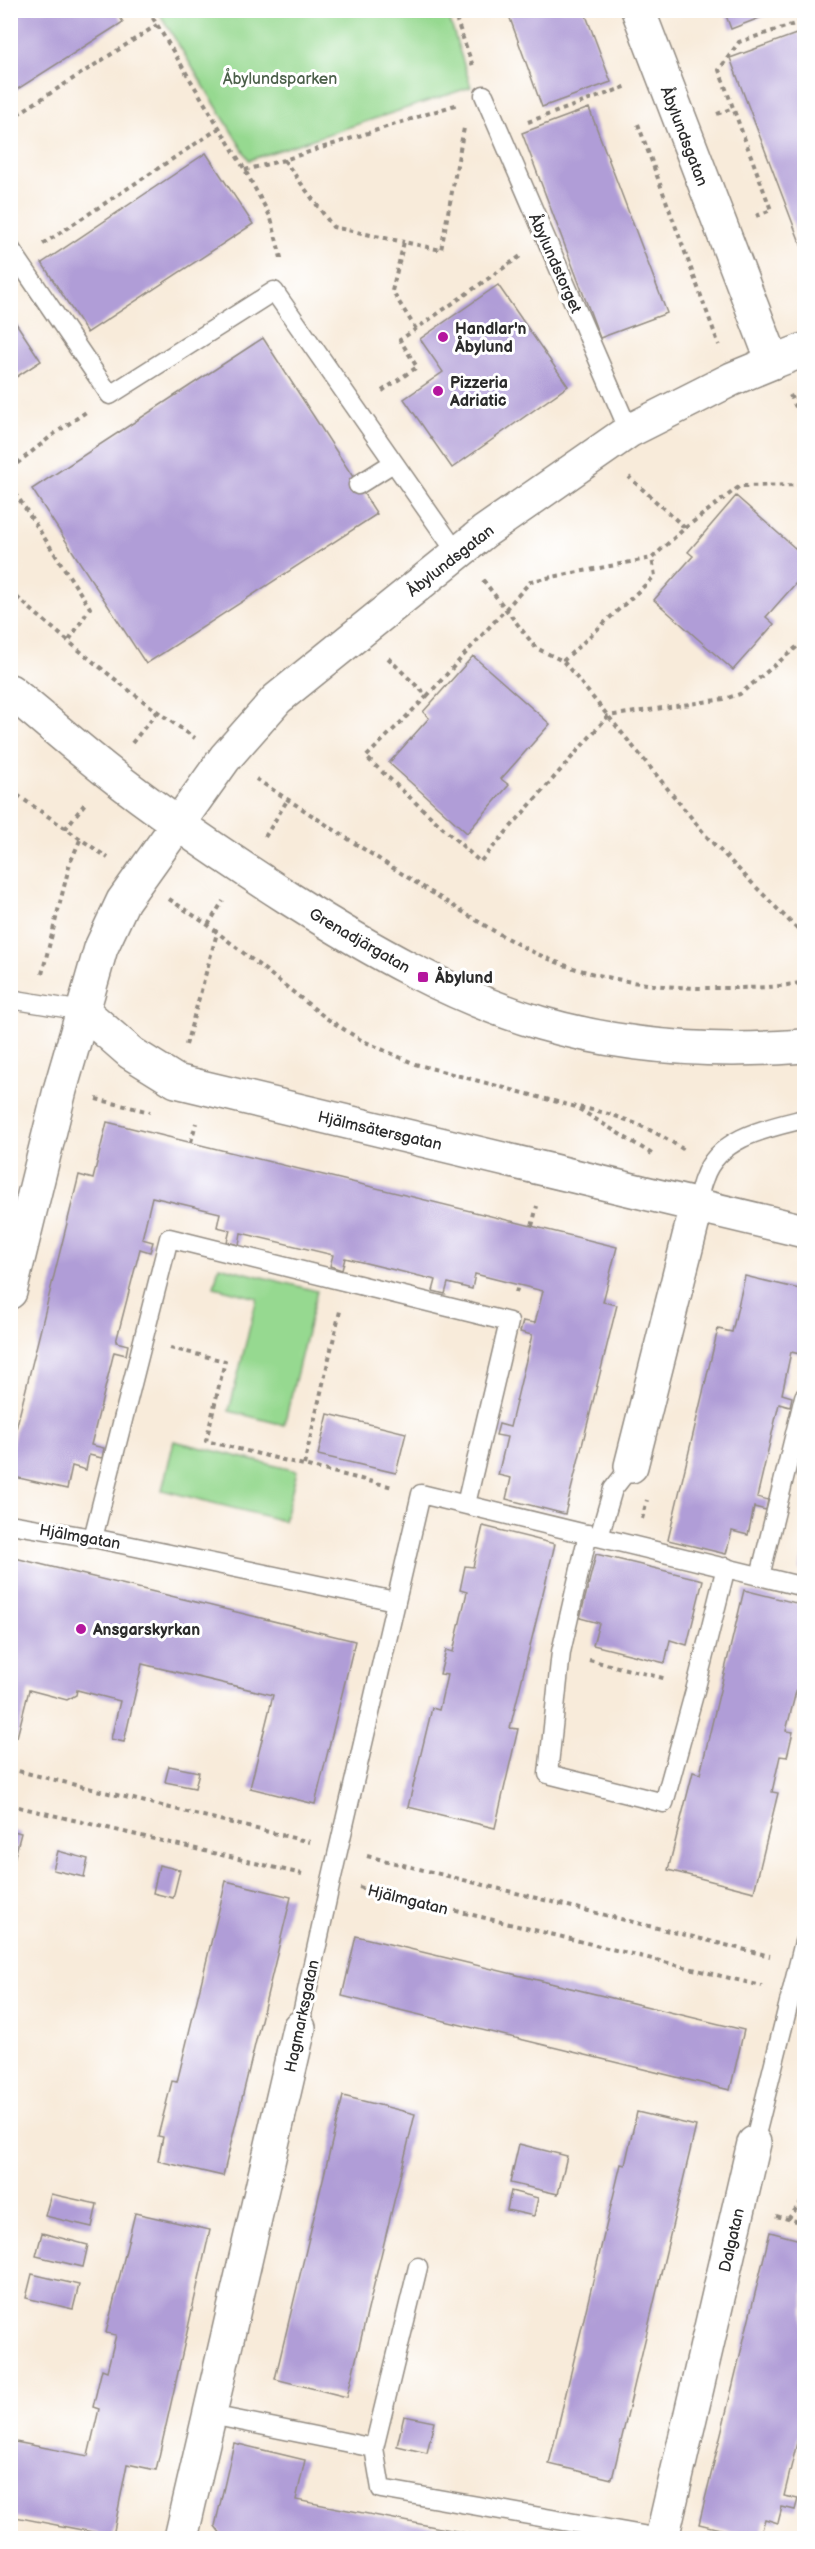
<svg xmlns="http://www.w3.org/2000/svg" width="815" height="2549" viewBox="0 0 815 2549" font-family="'Balsamiq Sans',sans-serif">
<style>
.green{fill:#96d990;stroke:#60825e;stroke-width:1.5}
.building{fill:#b09dd7}
.lines{fill:none;stroke-linecap:round;stroke-linejoin:round}
.service-casing{stroke:#928b82;stroke-width:21}
.minor-casing{stroke:#928b82;stroke-width:36}
.tertiary-casing{stroke:#928b82;stroke-width:36}
.path{stroke:#928b82;stroke-width:4;stroke-dasharray:4.5 4.5;stroke-linecap:butt}
.service{stroke:#fff;stroke-width:18}
.minor{stroke:#fff;stroke-width:33}
.tertiary{stroke:#fff;stroke-width:33}
.poi-dot{fill:#b5179e;stroke:#fff;stroke-width:2}
.labels{text-anchor:middle;stroke-width:6;stroke-linejoin:round;paint-order:stroke}
.park-label{font-size:16px;fill:#4b5f49;stroke:#fff}
.street-label{font-size:16px;fill:#2b2b2b;stroke:#fff}
.poi-label{font-size:16px;font-weight:bold;fill:#2b2b2b;stroke:#fff;text-anchor:start}
</style>
<rect width="100%" height="100%" fill="#fff"/>
<filter id="ink" filterUnits="userSpaceOnUse"><feTurbulence type="fractalNoise" baseFrequency=".0167" numOctaves="2"/><feDisplacementMap in="SourceGraphic" scale="12" xChannelSelector="R" yChannelSelector="G"/><feConvolveMatrix kernelMatrix="1 2 1 2 8 2 1 2 1" color-interpolation-filters="sRGB"/></filter>
<filter id="wash" filterUnits="userSpaceOnUse"><feTurbulence type="fractalNoise" baseFrequency=".008" numOctaves="4" result="noise"/><feDisplacementMap in="SourceGraphic" scale="24" xChannelSelector="R" yChannelSelector="G"/><feGaussianBlur stdDeviation="1.35" result="paint"/><feColorMatrix in="noise" values="0 0 0 0 0 0 0 0 0 0 0 0 0 0 0 0 0 1.4 0 .05"/><feComposite in="paint" operator="in"/></filter>
<g filter="url(#wash)">
<rect width="100%" height="100%" fill="#f8ebda"/>
<path class="green" d="M158,11H447L471,87L249,160Z
M219,1266L317,1291L284,1425L229,1411L257,1298L214,1287Z
M174,1441L297,1471L284,1521L162,1490Z"/>
<g id="blocks">
<path class="building" d="M10,10H115L123,22L10,94Z
M507,10H584L611,82L542,107Z
M724,10H765L767,15L731,29Z
M799,33L804,48V244L801,245L730,58Z
M589,108L667,313L600,338L522,133Z
M206,153L253,224L87,333L42,263Z
M498,285L568,386L452,468L404,399L443,372L420,339Z
M10,314L41,361L10,381Z
M263,338L377,514L146,664L32,489Z
M736,496L804,556V574L766,617L774,624L733,670L654,600L693,556L688,552Z
M473,656L550,724L501,779L509,785L467,833L389,763L429,718L423,712Z
M107,1122L617,1247L603,1302L617,1305L565,1514L506,1499L511,1478L498,1475L507,1437L496,1435L499,1424L510,1427L532,1335L520,1332L523,1321L535,1323L543,1291L475,1274L472,1289L448,1283L445,1294L433,1291L436,1280L345,1258L342,1270L330,1266L333,1255L241,1233L239,1245L227,1242L230,1230L217,1227L220,1213L152,1197L142,1239L153,1242L150,1252L140,1249L116,1342L128,1345L126,1355L114,1352L91,1445L104,1448L102,1458L89,1455L86,1470L72,1466L67,1489L10,1476V1453L79,1175L93,1179Z
M745,1276L804,1290V1355L791,1352L782,1394L792,1397L790,1407L779,1404L757,1497L768,1500L766,1510L754,1507L748,1535L732,1531L726,1554L668,1540L718,1329L732,1332Z
M328,1414L406,1433L396,1473L318,1455Z
M483,1526L555,1544L510,1728L518,1729L495,1828L408,1807L432,1708L439,1710L447,1675L440,1674L446,1650L453,1652L467,1592L460,1590L465,1566L473,1567Z
M804,1551V1572L799,1570Z
M596,1554L703,1580L687,1645L670,1640L665,1663L593,1645L599,1623L580,1618Z
M15,1558L355,1641L315,1804L250,1788L273,1695L142,1664L124,1742L111,1739L120,1701L77,1690L76,1695L67,1700L29,1690L17,1737L10,1735V1575Z
M744,1590L804,1605V1673L801,1672L786,1731L793,1732L787,1757L780,1756L772,1792L778,1793L754,1892L668,1870L693,1772L700,1774Z
M169,1766L199,1772L195,1788L165,1782Z
M10,1830L21,1833L11,1871H10Z
M58,1851L88,1859L84,1877L53,1870Z
M159,1865L180,1870L173,1898L153,1893Z
M226,1881L291,1897L223,2176L158,2161L163,2137L158,2136L172,2081L177,2082Z
M356,1936L744,2030L730,2090L342,1996Z
M343,2096L415,2114L347,2397L275,2379Z
M637,2112L696,2126L612,2479L549,2464L621,2164L625,2165Z
M519,2144L567,2156L558,2194L510,2183Z
M511,2191L538,2198L534,2216L507,2210Z
M51,2194L97,2204L92,2227L45,2216Z
M135,2213L210,2230L156,2470L127,2464L113,2536L10,2516V2441L88,2456L99,2409L93,2407L102,2369L107,2371L116,2335L106,2333Z
M770,2232L804,2241V2414L784,2496L798,2499L795,2510L782,2507L778,2523L765,2519L760,2538H757L699,2524Z
M42,2233L88,2245L83,2267L36,2256Z
M32,2274L79,2285L73,2309L26,2298Z
M404,2416L434,2422L427,2453L397,2446Z
M234,2443L305,2460L296,2500L492,2538H224L215,2526Z"/>
</g>
</g>
<g filter="url(#ink)">
<use href="#blocks" fill-opacity="0" stroke="#928b82" stroke-width="1.5"/>
<g class="lines">
<g class="service-casing">
<path id="service" d="M484,95L629,431
M10,248L110,395L274,291L457,553
M358,485L393,463
M10,999L83,1011
M697,1205C699,1196 700,1187 704,1178C718,1137 768,1128 804,1119
M10,1524L93,1538L395,1601
M588,1534L561,1652L548,1774L664,1803L696,1687L726,1567
M599,1537L613,1489L631,1466
M93,1538L169,1238L509,1322L466,1504
M760,1576L804,1397
M299,2028L331,1881L421,1494L804,1587
M754,2143L804,1942
M418,2267L374,2448L381,2489L660,2538
M211,2415L374,2448"/>
</g>
<g class="minor-casing">
<path id="minor" d="M638,10L773,362L732,379L629,431L484,532L277,699L225,758L123,901L101,948L83,1011L131,1053L176,1081L804,1231
M773,362L804,350
M10,1292L60,1090L83,1011
M631,1466L697,1205
M181,2538L299,2028
M662,2538L754,2143"/>
</g>
<g class="tertiary-casing">
<path id="tertiary" d="M10,691C43,718 75,746 108,772C166,818 228,859 290,899C369,949 450,996 540,1023C626,1048 716,1053 804,1046"/>
</g>
<path class="path" d="M148,10L245,170L271,218L282,262
M453,10L474,69
M785,10L804,19
M717,114L733,108
M10,119L157,25
M528,122L628,86
M638,124L719,345
M284,160L333,227L404,242
M245,170L284,160L458,104
M756,216L771,210L719,70L739,42L804,21
M43,244L218,129
M416,329L392,291L404,242L441,250L464,128
M382,391L417,367L400,340L522,255
M790,395L804,423
M10,469L54,434L86,412
M10,485L90,608L68,642
M685,528L740,486L804,485
M483,580L536,648L563,661L708,838L804,936
M10,591C69,643 130,694 195,738
M388,658L427,696L366,757L480,862L608,716L724,699L740,694L804,641
M563,661L655,576L652,558L685,528L629,477
M427,696L531,581L652,558
M132,743L157,712
M256,779C320,820 382,862 447,902C489,928 531,956 580,970C627,984 675,989 723,988C750,988 778,988 804,982
M10,790L108,858
M65,829L87,801
M265,837L288,799
M169,899L208,925L326,1018L361,1040L415,1064L576,1107C617,1113 651,1128 686,1151
M208,925L223,901
M42,974L70,863L80,840
M186,1045L217,933
M96,1099L150,1112
M579,1109L652,1154
M191,1142L196,1123
M532,1226L537,1206
M516,1293L518,1285
M170,1348L225,1361L206,1441L393,1487
M304,1465L340,1311
M642,1519L647,1500
M589,1660L667,1679
M10,1769L310,1842
M10,1805L302,1874
M367,1856L770,1956
M359,1887L762,1986
M776,2216L804,2223
M788,2219L804,2199"/>
<use href="#service" class="service"/>
<use href="#minor" class="minor"/>
<use href="#tertiary" class="tertiary"/>
</g>
</g>
<g class="poi-dot">
<circle cx="443" cy="337" r="6"/>
<circle cx="438" cy="391" r="6"/>
<rect x="417" y="971" width="12" height="12" rx="3"/>
<circle cx="81" cy="1629" r="6"/>
</g>
<g class="labels">
<g class="park-label">
<text x="280" y="84">Åbylundsparken</text>
</g>
<g class="street-label">
<text transform="translate(685 136) rotate(69)" y="6">Åbylundsgatan</text>
<text transform="translate(556 263) rotate(66)" y="6">Åbylundstorget</text>
<text transform="translate(450 560) rotate(-38)" y="6">Åbylundsgatan</text>
<text transform="translate(360 940) rotate(30)" y="6">Grenadjärgatan</text>
<text transform="translate(380 1130) rotate(13)" y="6">Hjälmsätersgatan</text>
<text transform="translate(80 1536) rotate(10)" y="6">Hjälmgatan</text>
<text transform="translate(408 1899) rotate(14)" y="6">Hjälmgatan</text>
<text transform="translate(301 2016) rotate(-78)" y="6">Hagmarksgatan</text>
<text transform="translate(731 2240) rotate(-77)" y="6">Dalgatan</text>
</g>
<g class="poi-label">
<text x="455" y="334">Handlar'n<tspan x="455" dy="18">Åbylund</tspan></text>
<text x="450" y="388">Pizzeria<tspan x="450" dy="18">Adriatic</tspan></text>
<text x="435" y="983">Åbylund</text>
<text x="93" y="1635">Ansgarskyrkan</text>
</g>
</g>
<rect width="815" height="2549" fill="none" stroke="#fff" stroke-width="36"/>
</svg>
